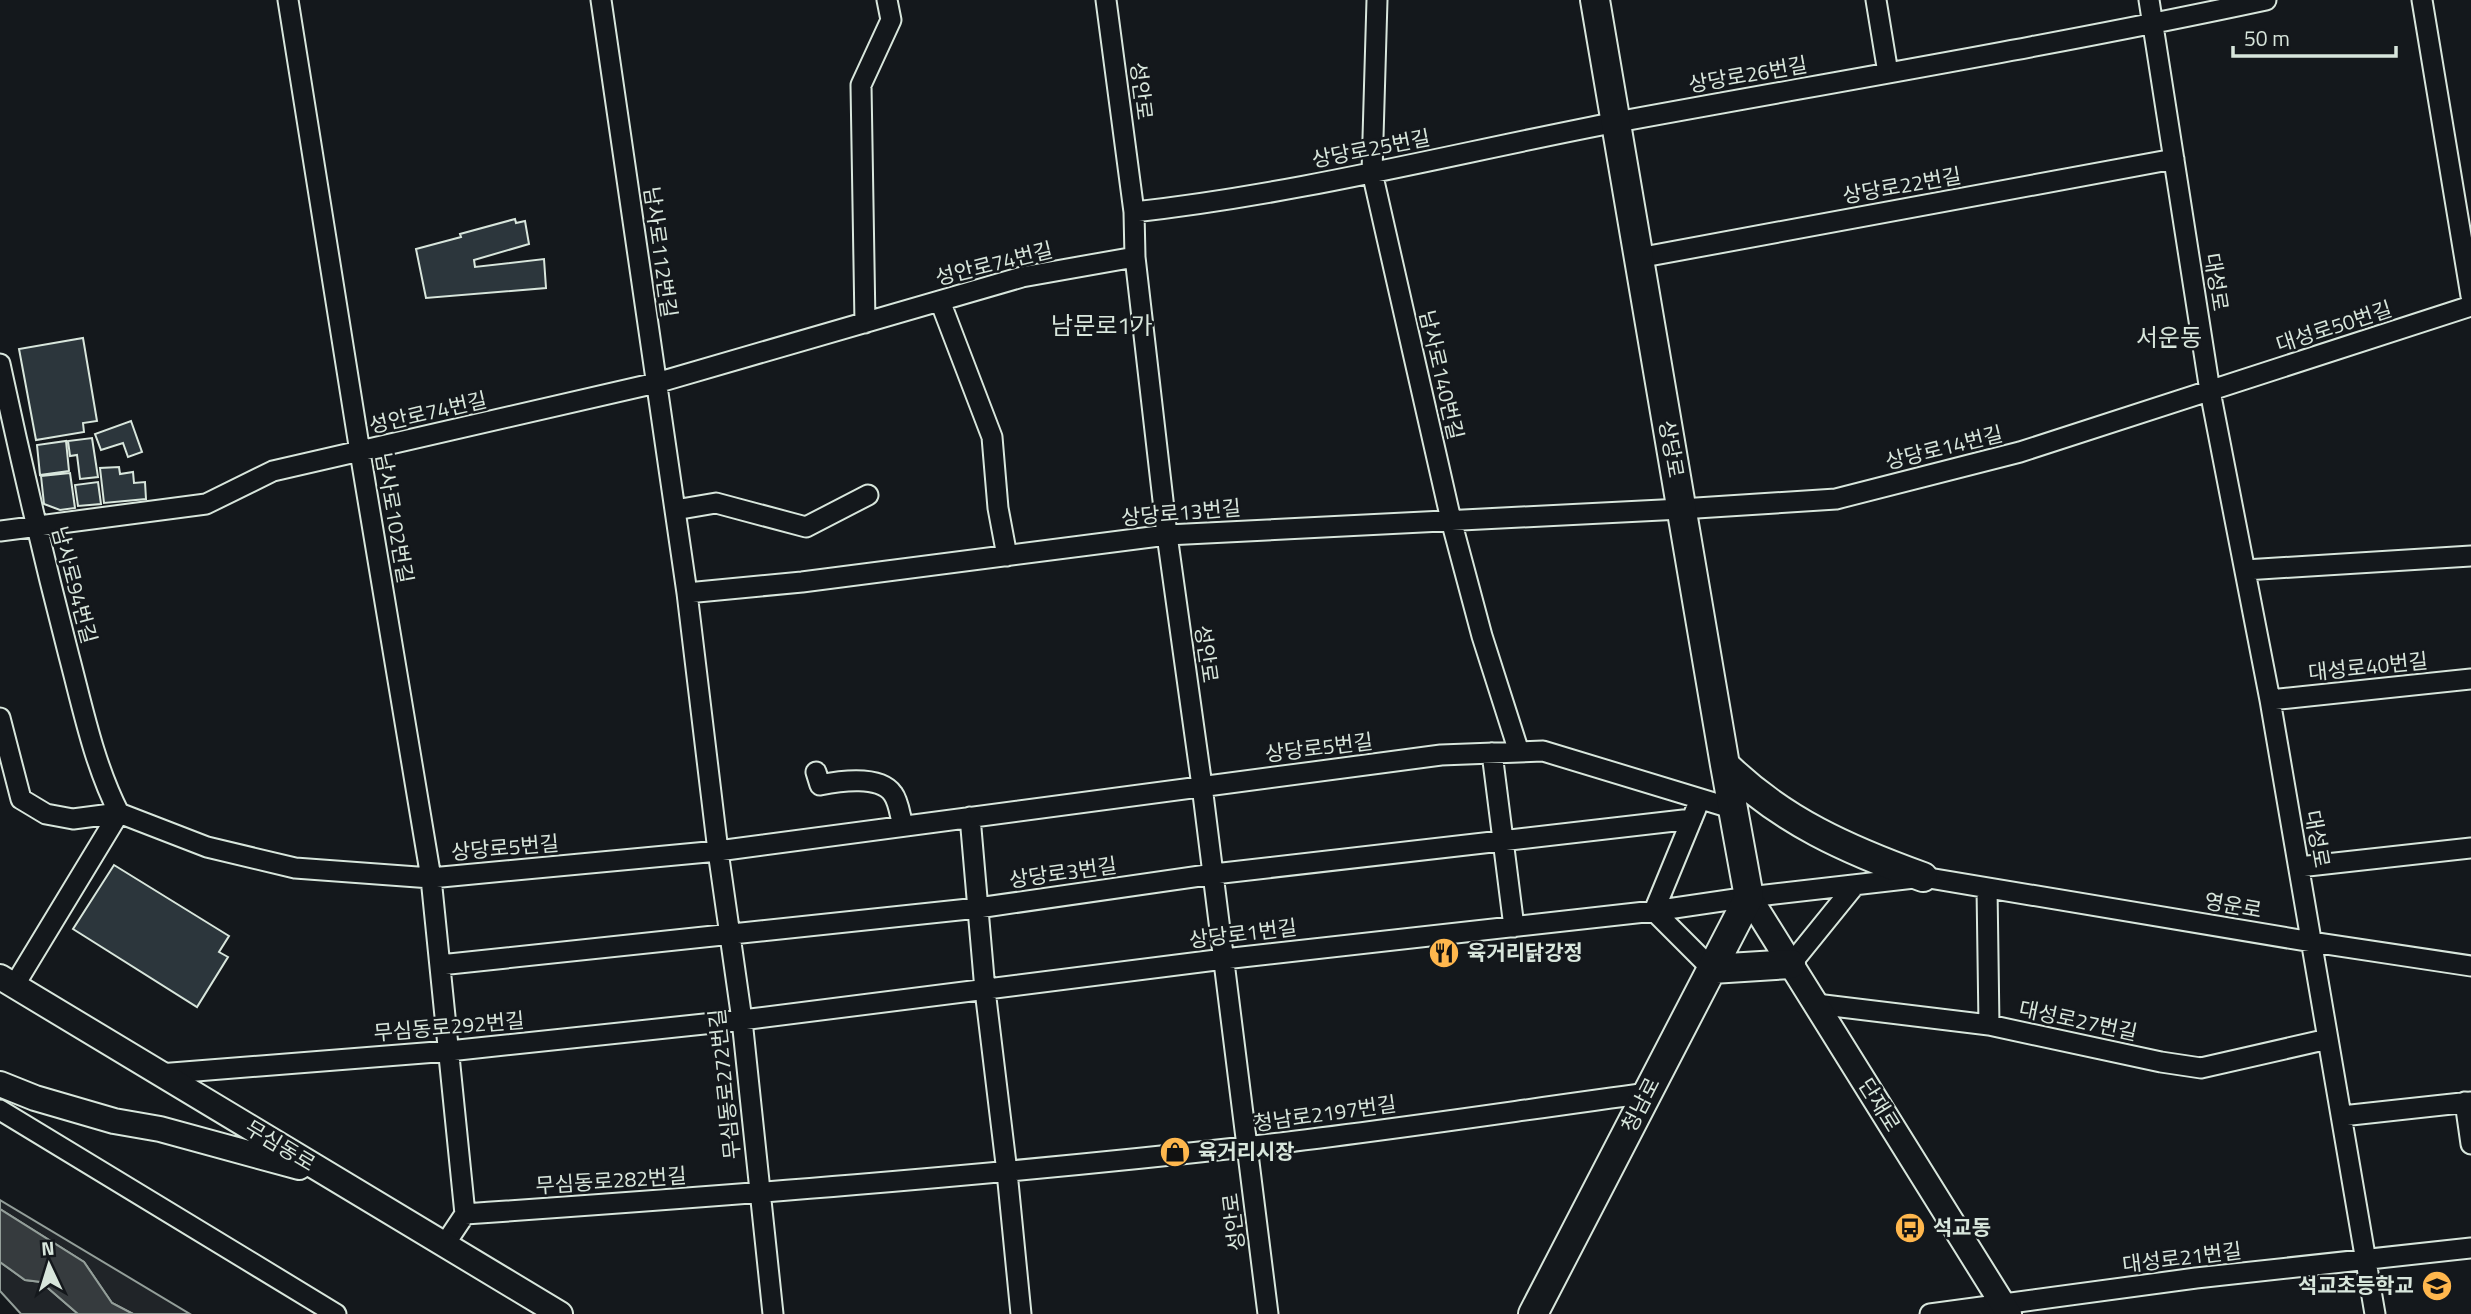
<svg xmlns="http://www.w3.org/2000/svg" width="2471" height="1314" viewBox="0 0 2471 1314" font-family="'Titillium Web','Noto Sans KR',sans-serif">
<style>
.green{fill:#202428;stroke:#939e99;stroke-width:2}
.water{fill:#363b3e;stroke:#939e99;stroke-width:2}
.building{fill:#2c363c;stroke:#d8e6dc;stroke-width:2}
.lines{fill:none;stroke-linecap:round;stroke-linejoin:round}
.minor-casing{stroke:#d8e6dc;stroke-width:23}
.tertiary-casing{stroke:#d8e6dc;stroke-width:28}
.secondary-casing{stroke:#d8e6dc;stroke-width:32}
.minor{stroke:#14181c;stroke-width:19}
.tertiary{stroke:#14181c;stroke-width:24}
.secondary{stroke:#14181c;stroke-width:28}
.labels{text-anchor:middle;stroke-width:5;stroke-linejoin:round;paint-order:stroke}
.street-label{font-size:21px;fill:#d8e6dc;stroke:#14181c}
.poi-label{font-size:21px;font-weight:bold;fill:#d8e6dc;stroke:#14181c;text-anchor:start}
.quarter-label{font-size:24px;fill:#d8e6dc;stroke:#14181c}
</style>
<rect width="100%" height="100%" fill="#14181c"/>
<path class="green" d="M0,1200L190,1314H133L112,1303L84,1262L0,1209Z
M0,1262L25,1280L41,1282L78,1314H21L0,1291Z"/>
<path class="water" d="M0,1209L84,1262L112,1303L133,1314H78L41,1282L25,1280L0,1262Z"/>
<path class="building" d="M515,219L516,223L525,221L529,244L474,260L475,267L544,259L546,288L426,298L416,249L461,237L460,234Z
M83,338L97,421L83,423L84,432L36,440L19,349Z
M131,421L142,452L128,457L123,443L101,450L95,434Z
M92,438L98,477L80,479L77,455L70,456L68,441Z
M66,441L69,471L40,475L37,445Z
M119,467L120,474L133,472L134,483L145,482L146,499L104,503L100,468Z
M70,473L75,508L60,510L44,504L41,476Z
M98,482L101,504L78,506L75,485Z
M114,865L229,936L219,952L228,957L197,1007L73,929Z"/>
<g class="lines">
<g class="minor-casing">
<path id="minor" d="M288,0L360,452L431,878L465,1214
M601,0L687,593L718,851L742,1020L773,1314
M1106,0L1134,212L1135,257L1167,535L1202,786L1268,1314
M1377,0L1372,172L1451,520L1482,636L1519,752
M1876,0L1888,73
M2149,0L2210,391L2270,700L2375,1314
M2422,0L2471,296
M1134,212C1297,194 1456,153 1617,122C1834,82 2051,46 2266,0
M1638,258L2174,159
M940,301L992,437L998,508L1007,556
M865,323L861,85L891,20L887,0
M0,364C21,462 44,559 69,656C83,709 94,764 119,813
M675,510L716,503L806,527L868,495
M0,531L206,504L273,471L656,383L1022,277L1135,257
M2245,570L2471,556
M687,593L802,582L1167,535L1681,509L1836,499L2020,452L2471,306
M2270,700L2471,679
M0,718L21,799L46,814L73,819L119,813L207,847L295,868L431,878L718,851L1441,755L1543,751L1734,809
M1492,753L1514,927
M816,772L820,785C840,781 880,775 893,794C899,802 900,816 903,826
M1696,809L1654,911L1712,969
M970,817L985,990L1007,1172L1021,1314
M2299,867L2471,848
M1987,888L1989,1025
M1791,964L1855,885
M440,965L978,908L1214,874L1692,819
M14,986L119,813
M1816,1004L1989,1025L2161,1062L2201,1068L2328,1039
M159,1074L449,1051L742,1020L1224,959L1654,911L1749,897L1923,877L2312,942L2471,966
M2465,1102L2471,1144
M0,1110L336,1314
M2342,1116L2471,1102
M465,1214C725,1196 986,1176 1245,1147C1380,1132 1514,1111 1648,1093
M445,1244L465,1214
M1930,1314L2196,1278L2471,1248"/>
</g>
<g class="tertiary-casing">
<path id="tertiary" d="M1749,897L2009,1314
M0,977L560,1314
M0,1084L35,1098L114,1121L160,1129L299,1167"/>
</g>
<g class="secondary-casing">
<path id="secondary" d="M1725,765C1782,821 1848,850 1923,877
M1712,969L1791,964
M1533,1314L1749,897L1725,765L1595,0"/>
</g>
<use href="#minor" class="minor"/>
<use href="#tertiary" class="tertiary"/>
<use href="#secondary" class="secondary"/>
</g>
<defs>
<g id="restaurant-disc" transform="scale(1.575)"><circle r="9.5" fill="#ffb74d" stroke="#14181c"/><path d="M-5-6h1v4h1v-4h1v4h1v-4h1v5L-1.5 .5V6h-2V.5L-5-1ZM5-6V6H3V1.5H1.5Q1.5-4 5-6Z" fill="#111"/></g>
<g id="shop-disc" transform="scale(1.575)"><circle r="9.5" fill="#ffb74d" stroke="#14181c"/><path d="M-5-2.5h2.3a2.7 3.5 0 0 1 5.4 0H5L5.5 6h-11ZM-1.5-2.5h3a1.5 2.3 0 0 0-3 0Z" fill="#111"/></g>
<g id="bus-disc" transform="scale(1.575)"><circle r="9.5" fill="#ffb74d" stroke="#14181c"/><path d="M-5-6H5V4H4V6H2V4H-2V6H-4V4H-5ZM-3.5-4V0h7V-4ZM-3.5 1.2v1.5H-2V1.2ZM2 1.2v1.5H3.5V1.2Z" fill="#111"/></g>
<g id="school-disc" transform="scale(1.575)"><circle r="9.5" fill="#ffb74d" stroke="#14181c"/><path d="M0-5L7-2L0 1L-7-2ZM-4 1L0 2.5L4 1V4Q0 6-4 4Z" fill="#111"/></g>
</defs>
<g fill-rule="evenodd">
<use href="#restaurant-disc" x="1444" y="953"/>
<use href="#shop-disc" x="1175" y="1152"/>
<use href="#bus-disc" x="1910" y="1228"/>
<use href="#school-disc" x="2437" y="1286"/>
</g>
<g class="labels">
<g class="street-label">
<text transform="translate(1748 75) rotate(-10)" y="7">상당로26번길</text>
<text transform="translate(1141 91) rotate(83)" y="7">성안로</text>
<text transform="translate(1371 149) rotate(-11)" y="7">상당로25번길</text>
<text transform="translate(1902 186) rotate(-10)" y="7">상당로22번길</text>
<text transform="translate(660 252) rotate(82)" y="7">남사로112번길</text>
<text transform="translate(994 264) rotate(-14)" y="7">성안로74번길</text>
<text transform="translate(2216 282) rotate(81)" y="7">대성로</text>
<text transform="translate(2334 327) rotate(-18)" y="7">대성로50번길</text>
<text transform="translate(1441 375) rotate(77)" y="7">남사로140번길</text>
<text transform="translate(428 413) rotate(-13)" y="7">성안로74번길</text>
<text transform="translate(1944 448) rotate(-14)" y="7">상당로14번길</text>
<text transform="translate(1671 449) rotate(80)" y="7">상당로</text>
<text transform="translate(1181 513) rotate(-5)" y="7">상당로13번길</text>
<text transform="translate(394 518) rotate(80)" y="7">남사로102번길</text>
<text transform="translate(74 585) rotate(75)" y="7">남사로94번길</text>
<text transform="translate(1206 654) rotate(82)" y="7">성안로</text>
<text transform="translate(2368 667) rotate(-6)" y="7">대성로40번길</text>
<text transform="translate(1319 748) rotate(-7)" y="7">상당로5번길</text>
<text transform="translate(2317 839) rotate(80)" y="7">대성로</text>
<text transform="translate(505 848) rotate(-5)" y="7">상당로5번길</text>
<text transform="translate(1063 873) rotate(-8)" y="7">상당로3번길</text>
<text transform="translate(2233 906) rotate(10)" y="7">영운로</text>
<text transform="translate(1243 934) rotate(-7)" y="7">상당로1번길</text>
<text transform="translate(2078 1021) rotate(12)" y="7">대성로27번길</text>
<text transform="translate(449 1027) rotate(-5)" y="7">무심동로292번길</text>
<text transform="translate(725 1084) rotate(-96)" y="7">무심동로272번길</text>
<text transform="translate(1641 1105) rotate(-63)" y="7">청남로</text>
<text transform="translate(1879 1105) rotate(58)" y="7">단재로</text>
<text transform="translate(1325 1114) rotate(-8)" y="7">청남로2197번길</text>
<text transform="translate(280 1146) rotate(31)" y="7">무심동로</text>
<text transform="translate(611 1181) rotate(-4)" y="7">무심동로282번길</text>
<text transform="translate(1234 1222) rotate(-97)" y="7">성안로</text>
<text transform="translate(2182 1258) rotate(-7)" y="7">대성로21번길</text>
</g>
<g class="poi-label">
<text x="1467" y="960">육거리닭강정</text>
<text x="1198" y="1159">육거리시장</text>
<text x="1933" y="1235">석교동</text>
<text x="2414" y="1293" text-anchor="end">석교초등학교</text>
</g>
<g class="quarter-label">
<text x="1102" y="334">남문로1가</text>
<text x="2169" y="346">서운동</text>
</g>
</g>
<g transform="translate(49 1265) rotate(356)" stroke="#14181c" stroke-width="5" paint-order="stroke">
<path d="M0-5L12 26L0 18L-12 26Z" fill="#d8e6dc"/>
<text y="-10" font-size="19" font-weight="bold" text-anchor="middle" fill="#d8e6dc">N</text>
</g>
<path d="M2233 46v10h163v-10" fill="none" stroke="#d8e6dc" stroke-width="3.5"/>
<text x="2244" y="46" font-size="21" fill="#d8e6dc" stroke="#14181c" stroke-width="5" paint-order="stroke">50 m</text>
</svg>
